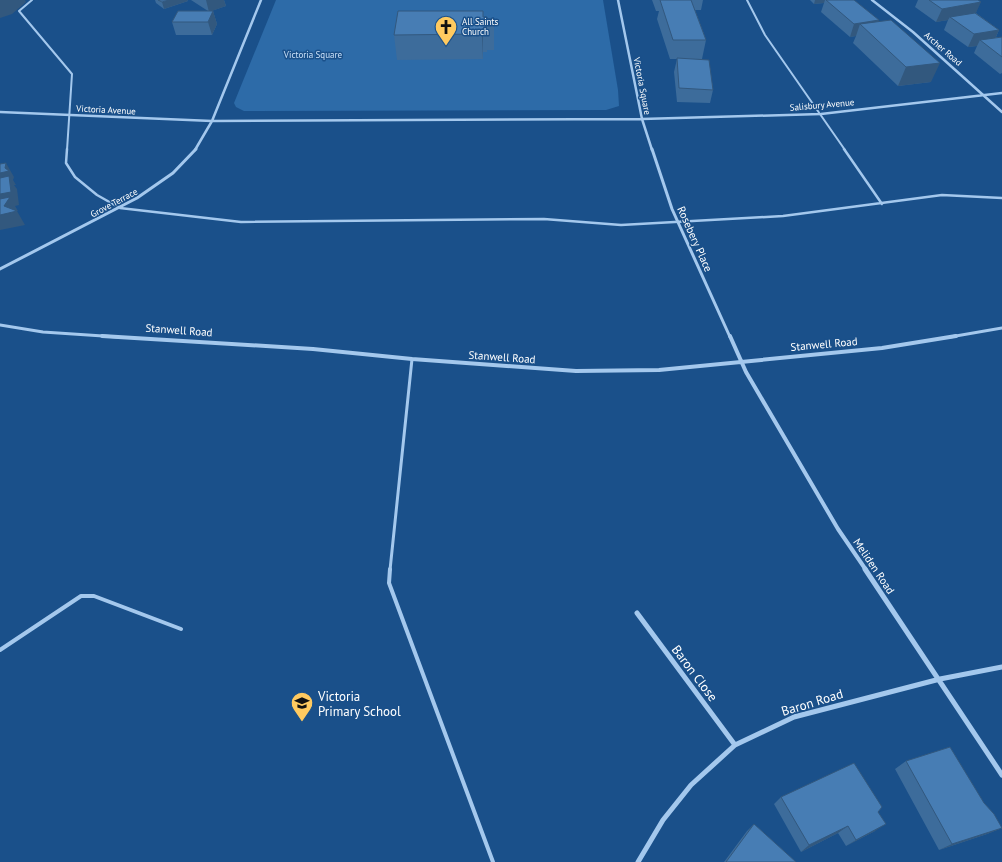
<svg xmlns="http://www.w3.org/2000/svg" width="1002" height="862" viewBox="0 0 1002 862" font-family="'PT Sans',sans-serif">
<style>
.green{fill:#2d6ba8}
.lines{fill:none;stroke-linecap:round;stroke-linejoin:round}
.lane-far3{stroke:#a4c8ed;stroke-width:2}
.lane-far2{stroke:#a4c8ed;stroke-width:2.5}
.lane-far1{stroke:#a4c8ed;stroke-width:3}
.lane{stroke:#a4c8ed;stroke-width:4}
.street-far3{stroke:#a4c8ed;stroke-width:2.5}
.street-far2{stroke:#a4c8ed;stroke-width:3}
.street-far1{stroke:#a4c8ed;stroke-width:4}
.street{stroke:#a4c8ed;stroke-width:5}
.wall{fill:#3d6c9b}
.shaded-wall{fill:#32587e}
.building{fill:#477db4;stroke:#32587e}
.labels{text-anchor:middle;stroke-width:3;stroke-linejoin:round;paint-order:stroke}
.far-poi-label{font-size:9px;fill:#fff;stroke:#1a508a;text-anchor:start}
.far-street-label{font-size:9px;fill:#fff;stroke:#1a508a}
.far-park-label{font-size:9px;fill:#cae1f9;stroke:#1a508a}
.street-label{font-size:11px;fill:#fff;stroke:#1a508a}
.near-street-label{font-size:13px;fill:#fff;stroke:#1a508a}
.near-poi-label{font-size:13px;fill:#fff;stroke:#1a508a;text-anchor:start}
</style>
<rect width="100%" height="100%" fill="#1a508a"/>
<path class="green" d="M276,0H603L618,90L619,106L606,110L244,111L236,107L234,103Z"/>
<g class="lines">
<path class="lane-far3" d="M32,0L19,11L72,74L67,150
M747,0L765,35L845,150"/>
<path class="lane-far2" d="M67,149L66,163L75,177L97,195L120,208L241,222L544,219L621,225L783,216L942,195L1002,198
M844,149L882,204"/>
<path class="lane-far1" d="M390,570L412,359"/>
<path class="lane" d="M390,569L389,583L493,862
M0,650L81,596H94L181,629"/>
<path class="street-far3" d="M261,0L212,121L642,119L618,0
M872,0L913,32L1002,112
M0,112L212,121L195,150
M652,150L642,119L821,114L1002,93"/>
<path class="street-far2" d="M652,149L672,209L730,337
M0,269L137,198L173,173L196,149
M0,325L43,332L118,337
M950,337L1002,328"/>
<path class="street-far1" d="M102,336L313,349L412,359L576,371L659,370L882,348L956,336
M730,336L746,372L838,529L866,570"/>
<path class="street" d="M865,569L1002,775
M637,613L735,745
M638,862L663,820L691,785L735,745L794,717L940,679L1002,667"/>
</g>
<path class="wall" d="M155,0H187L188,1L164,9L156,3Z
M191,0H224L226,6L211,11H213L217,24L212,35H176L172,22L208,11Z
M652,0H703L701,10H695L706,40L702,59L713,90L710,103L677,102L674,72L677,59H670L657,19L659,11H656Z
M810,0H854L879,22L931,82L898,86L853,43L856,36L850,37L821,12L824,3L814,4Z
M918,0H978L976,13L999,30L996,37H1002V73L1000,74L974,53L977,46L968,47L944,30L948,20L936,22L915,7Z
M483,17L487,19H494V50H487V52H483V59L397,60L394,35Z
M906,761L984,803L1002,828L987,834L939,850L895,769Z
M781,797L878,812L875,831L846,846L838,833L801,852L774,804Z
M754,824L796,862H724L747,831Z"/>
<path class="shaded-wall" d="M0,0H25L26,2L12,14L0,18Z
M169,0H187L188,1L164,9L162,2Z
M206,0H224L226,6L209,12Z
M815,0H825L824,3L814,4Z
M981,2L975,15L950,17L948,20L936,22L942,9Z
M213,11L217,24L212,35L208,22Z
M879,20L875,33L860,24L856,36L850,37L854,24Z
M483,28V59L482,34Z
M999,30L993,43L980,40L977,46L968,47L974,34Z
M940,63L931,82L898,86L906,67Z
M6,163L14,177L13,180L16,185H14L17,189L19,205L15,206L18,211H17L25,225L0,230V173L5,168Z
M886,824L875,831L846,846L856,840Z
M848,826L838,833L801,852L809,845Z
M1002,828L987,834L939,850L952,844Z"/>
<path class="building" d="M158,0H169L162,2Z
M660,0H691L706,40H673Z
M826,0H854L879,20L854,24Z
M929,0H978L981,2L942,9Z
M178,11H213L208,22H172Z
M398,11H483V17H487V19H494V25H486V28H483L482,34L394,35Z
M975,13L999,30L974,34L950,17Z
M891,20L940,63L906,67L860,24Z
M1002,37V57L980,40Z
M677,58L709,60L713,90L679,88Z
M6,163L5,168L9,171L0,173V164Z
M9,176L11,192L0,194V178Z
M10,197L4,206L17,211L0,215V199Z
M950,747L984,803L994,814L1002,828L952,844L906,761Z
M854,763L882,807L878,812L886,824L856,840L848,826L809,845L781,797Z
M754,824L796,862H726Z"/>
<defs>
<g id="church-pin" transform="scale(1.15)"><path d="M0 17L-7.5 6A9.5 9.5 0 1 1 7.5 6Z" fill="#ffca60" stroke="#1a508a"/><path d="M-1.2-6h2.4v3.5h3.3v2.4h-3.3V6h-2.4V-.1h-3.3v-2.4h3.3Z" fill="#111"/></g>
<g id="school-pin" transform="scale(1.15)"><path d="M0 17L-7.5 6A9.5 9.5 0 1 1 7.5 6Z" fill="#ffca60" stroke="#1a508a"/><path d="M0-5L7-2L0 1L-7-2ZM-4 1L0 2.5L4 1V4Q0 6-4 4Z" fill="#111"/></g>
</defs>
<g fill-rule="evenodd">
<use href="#church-pin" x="446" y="27"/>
<use href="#school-pin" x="302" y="703"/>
</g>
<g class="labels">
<g class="far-poi-label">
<text x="462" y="25">All Saints<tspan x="462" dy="10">Church</tspan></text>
</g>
<g class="far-street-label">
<text transform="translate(943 49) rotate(41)" y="3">Archer Road</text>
<text transform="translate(642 86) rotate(79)" y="3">Victoria Square</text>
<text transform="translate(822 105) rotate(-5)" y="3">Salisbury Avenue</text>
<text transform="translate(106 110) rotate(3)" y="3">Victoria Avenue</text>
<text transform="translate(114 203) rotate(-28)" y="3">Grove Terrace</text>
</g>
<g class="far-park-label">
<text x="313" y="58">Victoria Square</text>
</g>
<g class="street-label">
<text transform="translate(695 239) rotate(66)" y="4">Rosebery Place</text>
<text transform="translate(179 330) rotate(4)" y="4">Stanwell Road</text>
<text transform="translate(824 344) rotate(-5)" y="4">Stanwell Road</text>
<text transform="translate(502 357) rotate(4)" y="4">Stanwell Road</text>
<text transform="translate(874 566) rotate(56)" y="4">Meliden Road</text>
</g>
<g class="near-street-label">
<text transform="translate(695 673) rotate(53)" y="5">Baron Close</text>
<text transform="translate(812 702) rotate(-17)" y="5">Baron Road</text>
</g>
<g class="near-poi-label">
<text x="318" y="701">Victoria<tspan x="318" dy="15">Primary School</tspan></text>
</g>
</g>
</svg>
